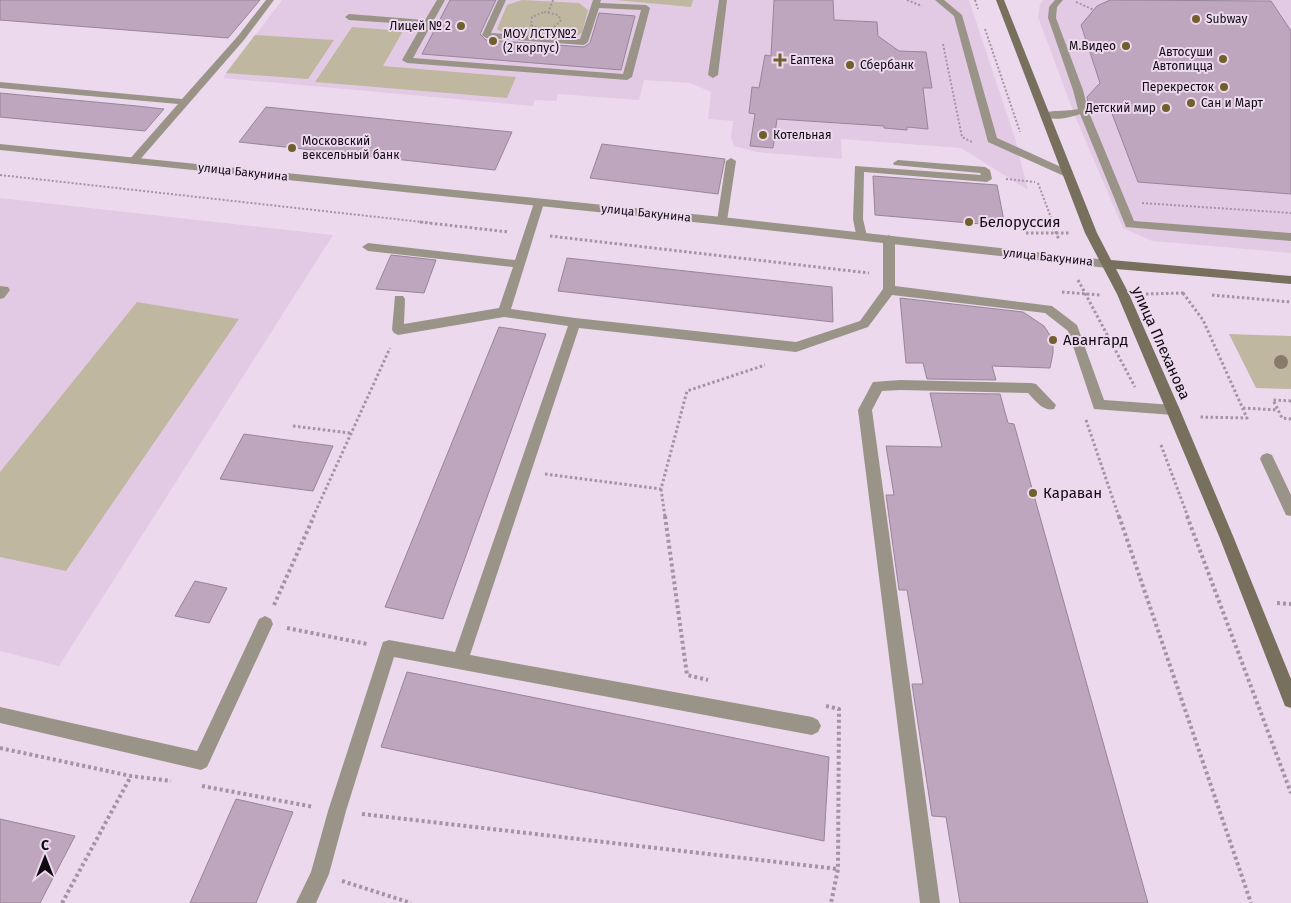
<svg xmlns="http://www.w3.org/2000/svg" width="1291" height="903" viewBox="0 0 1291 903" font-family="'Fira Sans',sans-serif">
<style>
.built{fill:#e3cae4}
.green{fill:#c0b7a0}
.building{fill:#bda6be;stroke:#978598}
.lines{fill:none;stroke-linecap:round;stroke-linejoin:round}
.path-far2{stroke:#a394a3;stroke-width:2;stroke-dasharray:2 2;stroke-linecap:butt}
.path-far1{stroke:#a394a3;stroke-width:3;stroke-dasharray:2.5 2.5;stroke-linecap:butt}
.path{stroke:#a394a3;stroke-width:4;stroke-dasharray:3 3;stroke-linecap:butt}
.service{fill:#999487;fill-rule:evenodd}
.tertiary{fill:#999487;fill-rule:evenodd}
.secondary{fill:#77705d;fill-rule:evenodd}
.tree{fill:#89796b}
.poi-dot{fill:#715f2d;stroke:#edd9ed;stroke-width:2}
.labels{text-anchor:middle;stroke-width:4;stroke-linejoin:round;paint-order:stroke}
.far-poi-label{font-size:12px;fill:#100910;stroke:#edd9ed;text-anchor:start}
.far-street-label{font-size:12px;fill:#100910;stroke:#edd9ed}
.poi-label{font-size:15px;fill:#100910;stroke:#edd9ed;text-anchor:start}
.street-label{font-size:15px;fill:#100910;stroke:#edd9ed}
</style>
<rect width="100%" height="100%" fill="#edd9ed"/>
<path class="built" d="M282,0H969L1015,138L1028,190L961,148L841,139L842,159L757,152L734,146L731,137L733,121L708,119L711,92L690,83L644,80L639,100L558,94L556,101L535,100L533,106L223,78Z
M1043,0H1291V253L1152,241L1123,228L1075,116L1038,17L1040,4Z
M0,198L333,235L59,666L0,651Z"/>
<path class="green" d="M522,0L579,3L588,10L582,33L571,39L505,34L497,29L507,5Z
M616,0H693L691,7Z
M352,27L403,31L383,66L516,77L507,98L315,82Z
M255,35L334,40L308,79L226,73Z
M137,302L239,319L66,571L0,557V472Z
M1229,334L1291,336V389L1256,388Z"/>
<path class="building" d="M0,0H260L228,38L0,20Z
M450,0H496L480,34L486,40L584,47L590,43L599,13L635,16L621,70L422,54Z
M774,0H833L834,20L877,22L878,36L899,51L926,52L932,88H923L928,129L907,127V130L884,128V126L777,119L773,148L750,146L755,114L749,113L752,87L759,88L765,55L771,56Z
M1110,0L1271,1L1291,31V194L1138,182L1111,111L1102,110L1088,102L1087,97L1100,83L1081,25L1097,6Z
M0,93L137,106L164,109L145,131L0,117Z
M266,107L481,129L512,132L495,170L239,142Z
M602,144L725,159L718,194L590,178Z
M873,176L997,185L1005,226L875,215Z
M391,255L436,260L424,293L376,289Z
M567,258L832,287L833,322L558,291Z
M900,298L1023,312L1044,326L1053,340V353L1050,368L992,366L996,380L927,379L923,363H906Z
M499,327L546,334L443,619L385,607Z
M930,393L1000,394L1008,423L1014,424L1148,903H960L946,817L932,816L912,684H923L907,590H899L886,495H894L886,446L942,447Z
M244,434L287,440L333,446L313,491L220,479Z
M195,581L227,588L209,623L175,616Z
M407,672L829,757L824,841L381,747Z
M236,799L293,812L256,903H190Z
M0,819L75,836L40,903H0Z"/>
<g class="lines">
<path class="path-far2" d="M907,0L922,6
M975,0L978,9
M1076,2L1094,10
M544,12L558,15L561,20C553,31 542,31 531,25L532,17Z
M548,13L553,0
M985,29L1020,132
M943,44L962,137L972,142
M0,175L431,223
M1006,179L1035,182
M1038,183L1053,223
M1142,203L1291,213"/>
<path class="path-far1" d="M420,222L509,232
M1052,222L1059,240
M1026,233H1070
M550,236L869,273
M1078,280L1135,387
M1062,292L1100,295
M1183,293L1203,320L1247,418L1198,417
M1146,294L1183,293L1181,291
M1212,295L1291,302
M1291,401L1273,400L1282,418L1291,419
M1243,408L1278,410
M1086,420L1119,517
M293,426L350,433
M1161,445L1188,517
M545,474L661,489L687,391L765,365
M661,489L665,517
M313,517L390,348"/>
<path class="path" d="M665,516L687,675L708,680
M1119,516L1251,903
M1187,516L1291,793
M1277,603L1291,604
M274,605L314,516
M287,628L367,644
M826,706L839,709L838,869L831,903
M0,748L131,776L171,781
M202,786L314,807
M362,814L838,869
M342,881L411,903
M62,903L131,776"/>
<path class="service" d="M266,0H274L244,40L137,163L133,164L128,161L178,104L0,88V82L182,99L238,36Z
M437,0H445L413,58L623,74L641,10L599,8L588,42L584,45L486,38L482,35L498,0H506L491,33L580,39L593,0H601L600,3L646,5L650,8L632,77L627,80L407,63L402,60L422,25L349,20L345,17L349,14L425,20Z
M719,0H727L718,75L713,78L708,75Z
M935,0H944L962,15L997,138L1072,172L1073,174L1072,176H1064L988,142L954,16Z
M1055,0H1063L1057,7L1056,18L1083,90L1088,110L1134,221L1291,233V241L1126,227L1080,114C1070,118 1049,122 1040,115C1048,109 1067,112 1078,109L1073,90L1048,18L1049,7Z
M731,158L736,161L727,221L722,225L717,221L726,161Z
M898,160L985,167L990,170L992,179L987,182L864,172L863,219L867,236L865,239H857L853,219L855,166L981,175L980,173L894,165L893,163Z
M539,199L544,203L511,309L575,318L796,342L860,321L883,289V239L889,235L895,239V286L1052,306L1077,325L1104,400L1173,405L1178,406L1180,410L1178,414L1173,415L1094,409L1068,331L1045,313L892,295L868,327L796,352L579,328L470,655L812,717L818,720L821,726L818,732L812,735L394,657L346,811L329,874L316,903H296L311,872L328,811L383,642L389,640L455,652L568,326L504,317L398,335L394,333L392,330L395,296H403L405,299L404,324L499,308L513,267L368,251L362,247L368,243L515,260L534,203Z
M0,286L8,287L10,290L4,298L0,299Z
M900,380L1031,383L1036,384L1056,405L1054,409C1043,412 1035,400 1028,393L900,390L882,391L872,410L940,903H920L858,410L873,382Z
M1267,453L1272,455L1291,495V516L1286,515L1260,459L1262,455Z
M265,616L271,619L273,624L207,767L201,770L0,723V707L197,751L259,619Z"/>
<path class="tertiary" d="M0,144L722,217L1107,260L1113,264L1107,268L722,225L0,150Z"/>
<path class="secondary" d="M996,0H1004L1097,233L1111,260L1291,276V284L1116,269L1129,294L1180,410L1233,536L1291,679V708L1285,706L1219,536L1166,410L1117,294L1085,233Z"/>
</g>
<circle class="tree" cx="1281" cy="362" r="7"/>
<g class="poi-dot">
<circle cx="1196" cy="19" r="5"/>
<circle cx="461" cy="26" r="5"/>
<circle cx="493" cy="41" r="5"/>
<circle cx="1126" cy="46" r="5"/>
<circle cx="1223" cy="59" r="5"/>
<path d="M777.5 52.5h5v5h5v5h-5v5h-5v-5h-5v-5h5z"/>
<circle cx="850" cy="65" r="5"/>
<circle cx="1224" cy="87" r="5"/>
<circle cx="1191" cy="103" r="5"/>
<circle cx="1166" cy="108" r="5"/>
<circle cx="763" cy="135" r="5"/>
<circle cx="292" cy="148" r="5"/>
<circle cx="969" cy="222" r="5"/>
<circle cx="1053" cy="340" r="5"/>
<circle cx="1033" cy="493" r="5"/>
</g>
<g class="labels">
<g class="far-poi-label">
<text x="1206" y="23">Subway</text>
<text x="451" y="30" text-anchor="end">Лицей № 2</text>
<text x="503" y="38">МОУ ЛСТУ№2<tspan x="503" dy="14">(2 корпус)</tspan></text>
<text x="1116" y="50" text-anchor="end">М.Видео</text>
<text x="1213" y="56" text-anchor="end">Автосуши<tspan x="1213" dy="14">Автопицца</tspan></text>
<text x="790" y="64">Еаптека</text>
<text x="860" y="69">Сбербанк</text>
<text x="1214" y="91" text-anchor="end">Перекресток</text>
<text x="1201" y="107">Сан и Март</text>
<text x="1156" y="112" text-anchor="end">Детский мир</text>
<text x="773" y="139">Котельная</text>
<text x="302" y="145">Московский<tspan x="302" dy="14">вексельный банк</tspan></text>
</g>
<g class="far-street-label">
<text transform="translate(243 172) rotate(6)" y="4">улица Бакунина</text>
<text transform="translate(646 213) rotate(6)" y="4">улица Бакунина</text>
<text transform="translate(1048 257) rotate(6)" y="4">улица Бакунина</text>
</g>
<g class="poi-label">
<text x="979" y="227">Белоруссия</text>
<text x="1063" y="345">Авангард</text>
<text x="1043" y="498">Караван</text>
</g>
<g class="street-label">
<text transform="translate(1161 343) rotate(66)" y="5">улица Плеханова</text>
</g>
</g>
<g transform="translate(45 858)" stroke="#edd9ed" stroke-width="4" paint-order="stroke">
<path d="M0-4L9 19L0 12L-9 19Z" fill="#100910"/>
<text y="-8" font-size="14" font-weight="bold" text-anchor="middle" fill="#100910">С</text>
</g>
</svg>
